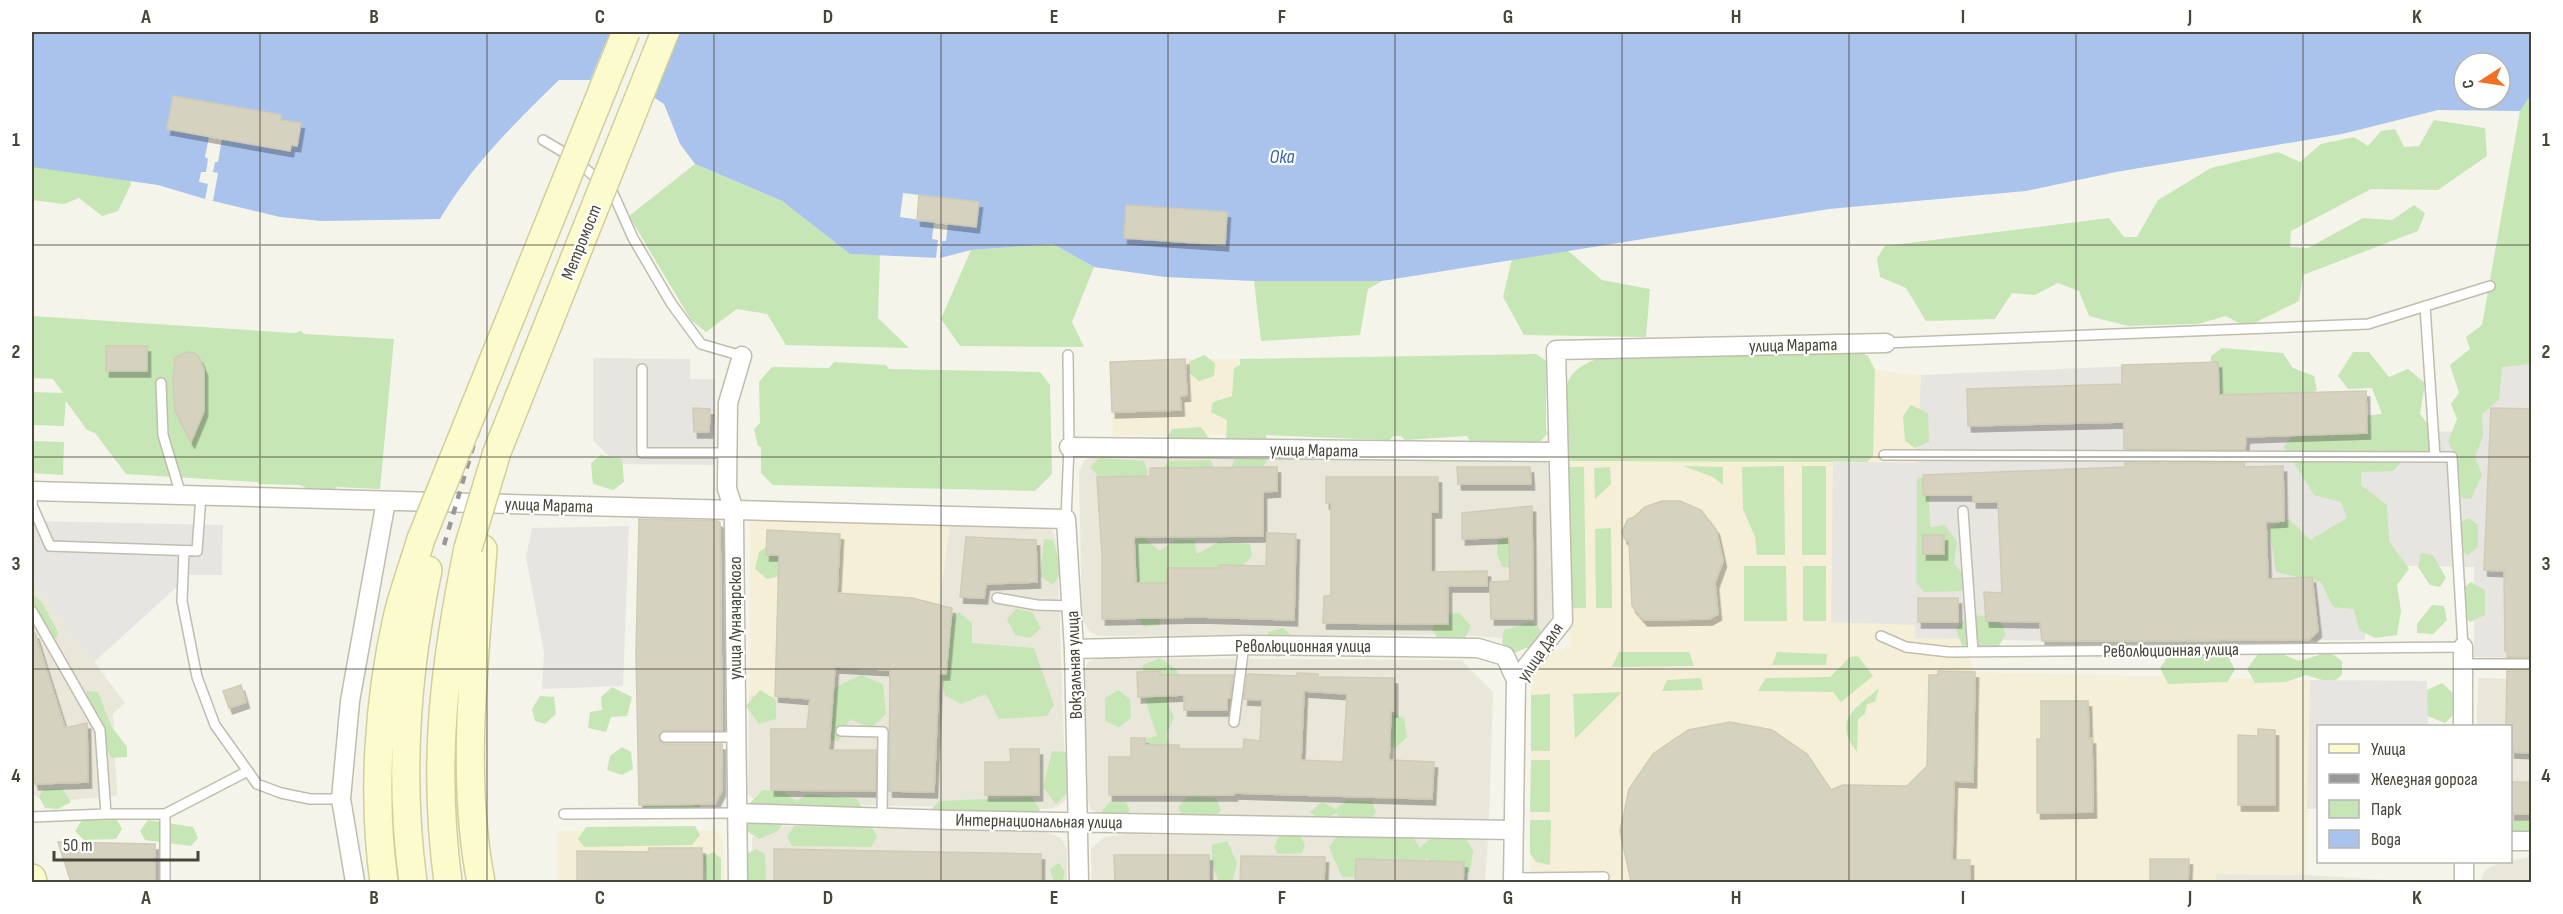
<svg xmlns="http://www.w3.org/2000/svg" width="2563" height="914" viewBox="0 0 2563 914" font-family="'Sofia Sans Condensed',sans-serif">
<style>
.residential{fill:#e8e7d9}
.commercial{fill:#f5efd7}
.industrial{fill:#e7e5df}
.green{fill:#c6e6b5}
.parking{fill:#e6e5e1}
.water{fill:#aac3ed;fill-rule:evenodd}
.pier{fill:#f4f4ea}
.building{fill:#d6d2c0;stroke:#d0cbb4;stroke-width:1.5;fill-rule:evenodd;filter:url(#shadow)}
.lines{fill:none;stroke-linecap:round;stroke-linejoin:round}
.service-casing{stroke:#c0bdad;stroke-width:12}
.minor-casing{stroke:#c0bdad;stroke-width:21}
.secondary-casing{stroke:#d2cf9c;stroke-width:30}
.service{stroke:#fff;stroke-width:9}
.minor{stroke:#fff;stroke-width:18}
.secondary{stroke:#fcfbcd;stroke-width:27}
.rail{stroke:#989898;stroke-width:4.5;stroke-dasharray:8 8;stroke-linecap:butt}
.secondary-bridge-casing{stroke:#d2cf9c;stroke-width:30;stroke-linecap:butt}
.secondary-bridge{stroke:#fcfbcd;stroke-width:27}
.grid{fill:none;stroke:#484539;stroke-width:1.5;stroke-opacity:0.55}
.labels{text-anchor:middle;stroke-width:4.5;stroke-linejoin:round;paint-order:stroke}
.street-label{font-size:18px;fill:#484539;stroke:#fff}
.water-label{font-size:20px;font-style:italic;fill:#3662b0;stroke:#fff}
.neatline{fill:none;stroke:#484539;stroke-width:2}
.grid-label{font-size:20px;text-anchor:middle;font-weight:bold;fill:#484539}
</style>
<defs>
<filter id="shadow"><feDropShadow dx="3.5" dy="6" stdDeviation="0" flood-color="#0004"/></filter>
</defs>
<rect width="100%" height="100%" fill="#f4f4ea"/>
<path class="residential" d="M1092,456L1548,460L1554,607L1549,625L1538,641L1461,635L1098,636L1090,632L1082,620L1079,472L1084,461Z
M950,524L1040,527L1052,530L1057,542L1066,800L1057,807L1046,809L760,803L748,794L749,695L775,696L812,666L952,607L939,604Z
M32,579L125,703L113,714L117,796L46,802L32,794Z
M1100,658L1461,660L1493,692L1489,819L1098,813L1091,810L1088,800L1084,670L1089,661Z
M2478,678L2531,679V829L2511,828L2510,726H2477Z
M763,826L1046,832L1061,838L1067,849V882H753L752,838Z
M1127,834L1488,839L1485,882H1092L1091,848L1105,837Z
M2531,857V882H2480L2485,870L2502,862Z
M2215,874L2306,875L2419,882H2215Z"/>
<path class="commercial" d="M1868,356L1875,370L1921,375L1917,454L1915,638L1962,639L1975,672L2310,680L2306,875L2216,874L2215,882H1530L1531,679L1536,664L1548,653L1570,647L1564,391L1572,375L1587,363L1599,358Z
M1185,359H1240L1241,435L1113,436L1110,362Z
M758,518L950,524L939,604L952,608L947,653L890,670L812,666L810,699L749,695L750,524Z
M702,830L717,831L723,841L724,882H558L557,831Z"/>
<path class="industrial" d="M593,358L690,359V379H715L714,465L616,464L593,440Z
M2218,362L2220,395L2367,433L2474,431V368L2531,364V658L2474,657V567L2365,565V640L2042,641L1915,638L1917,454L1921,375Z"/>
<path class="green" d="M2531,95V364L2502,367L2499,400L2482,414L2483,436L2475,457L2482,475L2471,499L2462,498L2450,472L2457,458L2448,442L2457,419L2451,404L2459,393L2450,365L2470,349L2466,337L2482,325L2520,111Z
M2434,120L2485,128L2487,156L2438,190L2371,189L2291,231L2290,247L2308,248L2363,218L2392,220L2414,205L2425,213L2418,231L2303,275L2299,301L2246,327L2226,316L2198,324L2128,326L2089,316L2079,291L2058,283L2035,295L2012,293L1995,319L1926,321L1906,288L1880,277L1877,258L1885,246L2109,218L2124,237H2137L2158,200L2211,168L2278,152L2300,162L2321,144L2354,137L2368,146L2381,131L2395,129L2404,147L2419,146Z
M32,131L123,159L131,184L118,211L102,216L79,198L64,204L32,200Z
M695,164L782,201L850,254L880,255L878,318L909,348L786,345L767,314L737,309L706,332L691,320L629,216Z
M1053,244L1094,267L1072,322L1084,347L960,346L941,319L971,250Z
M1567,250L1602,280L1650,289L1646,337L1524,335L1503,297L1512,259Z
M1254,281H1382L1368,289L1360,335L1261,341Z
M32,316L294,333L301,331L304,334L394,339L380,489L336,487L335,489L310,490L300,485L259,484L257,482L126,474L95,433L87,430L66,401V396L64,426L32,425V392L63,393L53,379L32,378Z
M2222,348L2283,353L2293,368L2314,376L2317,390L2283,414L2229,405L2210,382L2211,356Z
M1857,351L1868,356L1875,370L1873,456L1867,462L1566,461C1565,438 1558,395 1571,376C1577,367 1589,362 1599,358Z
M2353,352H2369L2389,377L2408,369L2425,383L2420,414L2441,441L2430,457L2410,453L2393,471L2361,472V485L2387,505L2389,541L2409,569L2397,585L2401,611L2397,635L2375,638L2359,630L2354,609L2333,607L2321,582L2276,572L2269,527L2289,519L2310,540L2347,518L2341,502L2314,495L2284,447L2297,428L2317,429L2333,438L2345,418L2382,414L2372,388L2348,389L2338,376Z
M1536,354L1546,361V430L1548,433L1540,442L1470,441L1467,436L1405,440L1401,436H1394L1389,440L1266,435V463L1248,480H1235L1232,467L1236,453L1226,438L1227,420L1211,412L1213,402L1232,396L1234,368L1240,365V359Z
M1204,355L1215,363L1214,376L1199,381L1189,373V362Z
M834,362L886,365L889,369L1040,372L1050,385L1052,474L1035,491L773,485L761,473V447L758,446L754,429L760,423L759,382L772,367L829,368Z
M1911,405L1928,413L1929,442L1915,448L1905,441L1903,416Z
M1201,427L1209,438L1204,444L1166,439L1172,429Z
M32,441L64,442L63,475L32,473Z
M601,455L622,459L624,482L613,490L593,484L591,463Z
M1099,458L1144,461L1148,473L1142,480L1104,482L1090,467Z
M1210,460L1217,471H1163L1168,461Z
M1683,466L1723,467V485L1713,477Z
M1784,466L1785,555H1757L1755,537L1743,509L1742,467Z
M1802,466H1826V555H1802Z
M1566,467H1584L1586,608H1569Z
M1610,467L1611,484L1595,499L1594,468Z
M1920,477L1928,482L1930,527L1945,525L1957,542L1954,563L1965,577L1962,591L1924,592L1912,578L1913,482Z
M2469,518L2478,525V547L2468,555L2456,548L2457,524Z
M1611,528L1612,608H1596L1595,529Z
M1142,536L1160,551L1174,540H1194L1197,554L1219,542L1250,544L1252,556L1232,577L1158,601L1160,625L1143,627L1136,612L1112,580L1126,546Z
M1518,538L1516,568L1502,567L1497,554L1498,539Z
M1044,539L1053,540L1062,572L1053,585L1040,576Z
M769,545L785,552L784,575L767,579L755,569L759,552Z
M2421,553L2433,555L2446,578L2440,587L2430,585L2418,567Z
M1744,566H1786L1787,621H1744Z
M1803,566H1826V621H1803Z
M2471,582L2485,590V615L2470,622L2461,613L2460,591Z
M32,594L41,601L58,632L57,638L44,639L32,623Z
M2432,605L2444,606L2447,620L2433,634L2417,633V624Z
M1016,609L1032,612L1041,628L1030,638L1015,635L1007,619Z
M959,612L972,623V643L1034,648L1054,705L1047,716L999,719L986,694L961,704L945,695L934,641Z
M1459,613L1471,626L1463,642L1440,643L1432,629L1438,615Z
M1968,615L1999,617L2006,634L1998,647L1963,648L1956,629Z
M1531,622L1540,629L1541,642L1514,653L1502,643L1504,630Z
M1283,628L1293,637L1294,653L1277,657L1266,648L1268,632Z
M1619,652H1689L1694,666L1612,667Z
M1777,652L1827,654L1826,665H1772Z
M2171,652L2227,654L2235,670L2227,682L2168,684L2160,668Z
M2329,652L2342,661V675L2332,683L2306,675L2286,682L2255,683L2247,669L2258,654L2284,655L2299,661Z
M1858,656L1873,676L1841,702L1833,692L1758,691L1766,678L1830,677L1850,657Z
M1160,658L1178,671V688L1167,702L1174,718L1166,735L1173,752L1163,761L1139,741L1157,736C1149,712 1141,691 1143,665Z
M861,675L883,684L886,714L871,728L850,719L838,741L814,738L829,690Z
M1701,678L1703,690L1662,691L1667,680Z
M2442,683L2456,696L2457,711L2445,723L2425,715V691Z
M612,687L632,697L627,716L611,717L606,732L588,728L590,712L602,710L601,697Z
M1879,688L1875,702L1867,704L1865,714L1858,719L1857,752C1832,720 1855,709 1879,688Z
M760,690L776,700V719L759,724L746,706Z
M1118,690L1130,699L1131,718L1119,727L1105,721V698Z
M87,691L98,692L111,726L127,747V757L112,758C100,741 80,712 87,691Z
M1622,692L1575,739L1573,694Z
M1550,694V751H1531V695Z
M540,696L554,697L556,714L545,724L535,721L532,709Z
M1389,713L1404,718L1407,737L1395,748L1377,742Z
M622,747L631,752L633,769L622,775L607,770L610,756Z
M1052,751L1066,752L1071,789L1056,804L1043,787Z
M1531,760H1550V812H1530Z
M44,789H62L71,802L58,809L45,808L39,797Z
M763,790L784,792L796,801L809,794L857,799L863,810L793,808L778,831L759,839L747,831L745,808Z
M695,796L701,808L694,817L648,818L643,807L652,797Z
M1032,797L1040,810L1029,818H938L931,810L939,801Z
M1188,797L1216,798L1221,810L1213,819H1184L1178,807Z
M1347,800L1372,801L1376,812L1369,823L1344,822L1336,813L1321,821L1310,812L1322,802L1336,809Z
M1110,802H1126L1130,810L1124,818L1105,819L1102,811Z
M82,820H117L122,829L116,839L84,840L75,831Z
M148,820L193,827L198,838L191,846L145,840L140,831Z
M1530,820H1551L1550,865L1536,862L1530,853Z
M2511,821H2531V844L2511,849Z
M695,826L700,835L692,845L584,847L578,839L586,827Z
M794,826L872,827L877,837L871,847L792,846L787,837Z
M1281,832L1299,833L1305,845L1302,853L1278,854L1274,847Z
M1339,833L1412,836L1420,848L1435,834L1464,835L1473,851L1470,872L1451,878L1427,858L1406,876L1342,877L1329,847Z
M1227,841L1237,863L1232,882H1219L1212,865V845Z
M756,849L765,854L766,880L764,882H747L745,880L744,855Z
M714,852L721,859V882H705L704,856Z
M1059,863L1065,872L1062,882H1054L1050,869Z"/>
<path class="parking" d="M1833,461L1917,463L1916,625L1831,622Z
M32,521L223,525L222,575H190L94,662L32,579Z
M629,526L623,686L542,689L544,653L526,557L532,528Z
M2310,680L2427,681L2428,726H2318V809H2307Z"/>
<path class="water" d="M32,32H2531V95L2520,111L2438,110L2342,134L2116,172L2026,191L1829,209L1382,281H1254L1165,277L1094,267L1053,244L971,250L940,258L850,254L782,201L695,164L680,144L664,104L627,80H559C514,124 472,165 440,219L322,221L280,217L205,199L158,185L32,167ZM2464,63H2500V99H2464Z"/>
<path class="pier" d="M610,32H680L653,100L626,83H589Z
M173,96L282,115L281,120L301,123L297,146L291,145L290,151L222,139L218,162H215L213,172L218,173L213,201L205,199L208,184L199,182L201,172H206L208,159L205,157L209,137L167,129Z
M903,193L979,202L948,223L946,241H942L940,258H936L938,240L932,239L934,222L900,217Z"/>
<path class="building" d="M173,96L282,115L281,120L301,123L297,146L291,145L290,151L167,129Z
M919,195L979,202L976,227L917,220Z
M1126,205L1227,212L1225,245L1124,238Z
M106,346H147V371H106Z
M187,352L194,353L199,357L204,370V411L191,442L175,411L173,381L175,358Z
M1185,359L1187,395L1180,396L1181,410L1112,412L1110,362Z
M2218,362L2219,395L2366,391L2367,433L2246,437L2245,450L2124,449V422L1968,426L1967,389L2122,384V365Z
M693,408L710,409L709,432H694Z
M2491,408L2532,409V657H2507V651H2505L2504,571L2484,570Z
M2125,463H2245L2244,467L2283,466L2284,521L2266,522L2268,579L2312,577L2318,631L2309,640L2042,641L2040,622L1986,621L1984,592L2002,593L1998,502H1973V495H1923V475L2125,467Z
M1277,467V491L1263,492V536L1134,537L1136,583H1167V568H1220V565L1266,566L1267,533L1296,534L1294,620L1198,617L1102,619V556L1097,477L1150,476V468Z
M1457,467H1530L1531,484H1458Z
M1326,477H1438V512H1431V572L1487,571V586H1448V624L1323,623L1324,596H1331V503H1326Z
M1662,501H1680L1701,510L1716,529L1723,561L1715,583L1718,614L1709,619L1644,620L1632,606L1629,542L1624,538L1622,531L1628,519L1634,517L1645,507Z
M1532,506L1533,619H1491L1490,582L1510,581L1509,537L1462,539V513Z
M639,519L718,521L720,523L722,730H665L658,736L660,741L665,744H722V790L715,804L639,805L636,653Z
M767,530L840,534L837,593L912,598L952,608L946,674H939L934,792L889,791L890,670L835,667L829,750H876V791L771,790V729H807L810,699L775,696L779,555H766Z
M1923,535H1944V554H1923Z
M966,537L1036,540L1037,582L986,584L984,598L960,597Z
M1918,598H1958V622H1918Z
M32,633H35L65,728L87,723L88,782L35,784L32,770Z
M1160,671V675H1233L1230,698H1227V710H1184V695L1138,697L1137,672Z
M1938,671L1975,672L1973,782L1954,781L1952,860H1970V882H1631L1620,831L1629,789L1653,754L1688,730L1730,722L1772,730L1807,754L1831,790L1843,785L1907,786L1927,766L1929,675H1938Z
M2507,671H2532V753L2511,752V726H2506Z
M1297,673L1318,674V677L1394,678V711H1391L1389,760L1434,762L1432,799L1234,793V795H1109V757H1131V738H1145V745H1179V749H1243L1244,739L1260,741L1262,700L1244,699L1247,675L1248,674L1297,676ZM1304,691L1347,694L1343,762L1301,760Z
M241,685L246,702L229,708L223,691Z
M2041,701H2088L2089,738H2092L2093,812L2037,813V739H2041Z
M2258,729L2275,730V805H2238V735L2258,736Z
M1010,749H1039V795H985V762H1011Z
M2511,782H2532V814H2511Z
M58,842L155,844V882H71Z
M649,848H702V882H577V851L648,852Z
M774,849L1041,854V882H774Z
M1114,855H1209V882H1115Z
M1241,856L1325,857L1324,882H1240Z
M1356,859L1464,862L1463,882H1355Z
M2150,859H2189L2188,882H2150Z"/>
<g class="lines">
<g class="service-casing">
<path id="service" d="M543,140L570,156L612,191L633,238L671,303L701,344L742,356
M2425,306L2435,457
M1886,343L2368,324L2490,286
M642,369V453H728
M161,383L163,435L181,495
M33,491L32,505L50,546L197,551L201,495
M1963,511L1973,652
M1066,519L1069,447L1068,355
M184,551L182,601L197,677L215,725L257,784L281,793L310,799H341
M997,598L1037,605L1072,606
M32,611L100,730L106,814
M1881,636L1906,647L1949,652L2463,647L2452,457L1884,455
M2463,664H2532
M1234,722L1244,645
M841,731L883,732L882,817
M665,737H736
M564,814L737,813
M32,817L106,814H165L248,771
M1513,878L1604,877
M165,882V814"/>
</g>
<g class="minor-casing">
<path id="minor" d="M1069,447L1558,452
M32,491L1066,519L1074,649L1079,882
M1074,649L1244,645L1478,648L1505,656L1516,680
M2463,726V647
M737,813L951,820L1514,830
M2510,841H2532
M355,882L341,799L350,701L386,501
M738,882L734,523V510L727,489L728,403L742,356
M1513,882L1516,680L1563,621L1556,350L1886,343
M2464,882V862"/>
</g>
<g class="secondary-casing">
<path id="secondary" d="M32,878L33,882
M384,882C372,797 378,703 397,618C403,592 413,566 421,539
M413,882C399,778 406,673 428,570
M448,882C432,762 444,666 468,548
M481,882C460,776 475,656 483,549"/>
</g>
<use href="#service" class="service"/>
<use href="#minor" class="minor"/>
<use href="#secondary" class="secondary"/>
<path class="rail" d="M444,545L476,437L631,32
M465,545L486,457L655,32"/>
<g class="secondary-bridge-casing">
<path id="secondary-bridge" d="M421,539L626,32
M468,548L497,452L665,32"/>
</g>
<use href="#secondary-bridge" class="secondary-bridge"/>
</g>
<path class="grid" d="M260,32V882M487,32V882M714,32V882M941,32V882M1168,32V882M1395,32V882M1622,32V882M1849,32V882M2076,32V882M2303,32V882M32,245H2532M32,457H2532M32,669H2532"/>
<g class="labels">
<g class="street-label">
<text transform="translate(581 242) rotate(-68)" y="6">Метромост</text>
<text transform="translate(1793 345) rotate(-1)" y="6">улица Марата</text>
<text transform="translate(1314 450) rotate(1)" y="6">улица Марата</text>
<text transform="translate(549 505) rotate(2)" y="6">улица Марата</text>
<text transform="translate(735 618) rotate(-90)" y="6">улица Луначарского</text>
<text x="1303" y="652">Революционная улица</text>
<text transform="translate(2171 650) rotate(-1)" y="6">Революционная улица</text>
<text transform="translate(1540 652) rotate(-56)" y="6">улица Даля</text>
<text transform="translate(1074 665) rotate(-92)" y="6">Вокзальная улица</text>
<text transform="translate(1039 821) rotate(1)" y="6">Интернациональная улица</text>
</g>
<g class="water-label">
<text x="1282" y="163">Ока</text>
</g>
</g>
<rect width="2563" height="914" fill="none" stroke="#ffffff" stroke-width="66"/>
<rect x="2317" y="725" width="195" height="138" fill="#ffffff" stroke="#b6b5b0" stroke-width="1.5"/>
<rect x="2329" y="744" width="30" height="9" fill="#fcfbcd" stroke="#b6b5b0" stroke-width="1.5"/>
<text x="2371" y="755" font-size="18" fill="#484539">Улица</text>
<rect x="2329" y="774" width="30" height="9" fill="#989898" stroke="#b6b5b0" stroke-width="1.5"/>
<text x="2371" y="785" font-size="18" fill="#484539">Железная дорога</text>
<rect x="2329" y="800" width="30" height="18" fill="#c6e6b5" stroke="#b6b5b0" stroke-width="1.5"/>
<text x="2371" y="815" font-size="18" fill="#484539">Парк</text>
<rect x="2329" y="830" width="30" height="18" fill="#aac3ed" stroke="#b6b5b0" stroke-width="1.5"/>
<text x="2371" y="845" font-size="18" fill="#484539">Вода</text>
<g transform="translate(2482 81) rotate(258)"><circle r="28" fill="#ffffff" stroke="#b6b5b0" stroke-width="1.5"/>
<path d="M0-4.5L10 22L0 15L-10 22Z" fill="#f07126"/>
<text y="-9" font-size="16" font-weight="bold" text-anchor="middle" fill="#484539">С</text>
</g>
<path d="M54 851v9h144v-9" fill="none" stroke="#484539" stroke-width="3"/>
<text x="63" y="851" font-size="18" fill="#484539" stroke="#ffffff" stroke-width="4.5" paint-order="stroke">50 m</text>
<rect x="33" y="33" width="2497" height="848" class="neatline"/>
<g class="grid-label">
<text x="146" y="23">A</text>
<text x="374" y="23">B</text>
<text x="600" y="23">C</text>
<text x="828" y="23">D</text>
<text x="1054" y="23">E</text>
<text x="1282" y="23">F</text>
<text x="1508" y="23">G</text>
<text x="1736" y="23">H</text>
<text x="1963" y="23">I</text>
<text x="2190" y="23">J</text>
<text x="2417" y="23">K</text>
<text x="16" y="146">1</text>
<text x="2546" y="146">1</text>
<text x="16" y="358">2</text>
<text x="2546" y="358">2</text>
<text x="16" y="570">3</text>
<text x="2546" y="570">3</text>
<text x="16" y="782">4</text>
<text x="2546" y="782">4</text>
<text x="146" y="904">A</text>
<text x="374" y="904">B</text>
<text x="600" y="904">C</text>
<text x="828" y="904">D</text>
<text x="1054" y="904">E</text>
<text x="1282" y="904">F</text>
<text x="1508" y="904">G</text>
<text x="1736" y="904">H</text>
<text x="1963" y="904">I</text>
<text x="2190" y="904">J</text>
<text x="2417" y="904">K</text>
</g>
</svg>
